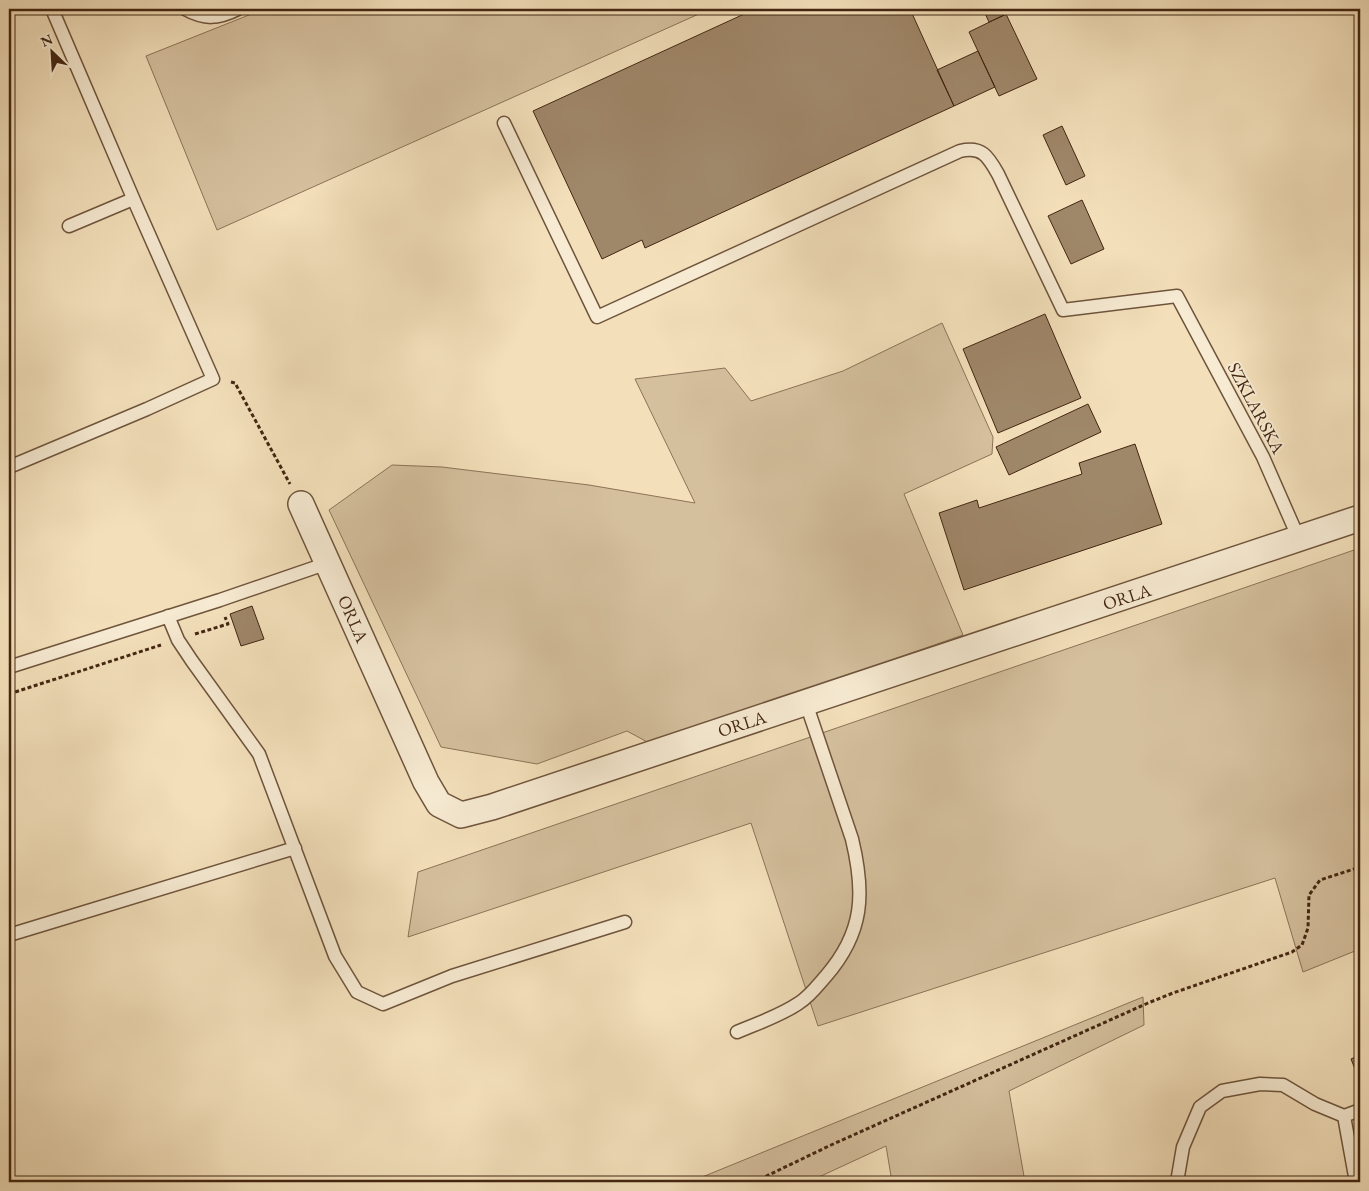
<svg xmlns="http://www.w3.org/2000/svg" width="1369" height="1191" viewBox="0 0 1369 1191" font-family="'EB Garamond',serif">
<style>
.green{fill:#d5c09e;stroke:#8c7358}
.building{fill:#9f8769;stroke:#432611}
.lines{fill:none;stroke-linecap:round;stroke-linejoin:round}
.lane-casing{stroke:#6f543c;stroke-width:15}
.street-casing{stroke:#6f543c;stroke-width:28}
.path{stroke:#432611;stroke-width:3;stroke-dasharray:4 2.5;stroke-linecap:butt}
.lane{stroke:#f7ebd3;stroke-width:12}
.street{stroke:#f7ebd3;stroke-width:25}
.labels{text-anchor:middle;stroke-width:4;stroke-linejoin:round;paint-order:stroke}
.street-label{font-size:18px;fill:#432611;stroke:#f7ebd3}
</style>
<rect width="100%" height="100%" fill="#f3e0bb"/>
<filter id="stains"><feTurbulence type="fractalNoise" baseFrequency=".004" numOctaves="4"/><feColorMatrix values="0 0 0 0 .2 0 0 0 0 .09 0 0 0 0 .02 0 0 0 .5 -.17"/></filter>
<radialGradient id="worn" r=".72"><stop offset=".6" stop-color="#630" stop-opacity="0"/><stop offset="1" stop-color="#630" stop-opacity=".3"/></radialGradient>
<path class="green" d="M264,9H710L217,230L146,56Z
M942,323L993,437L992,454L904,494L963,635L651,744L627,731L537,764L441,747L329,510L392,465L442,467L589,485L695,503L635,379L725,368L751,401L843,371Z
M1360,548V949L1303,972L1275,878L818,1026L751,823L408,937L418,872Z
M1143,997L1144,1025L1009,1091L1025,1182H892L886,1146L808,1182H690Z"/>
<path class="building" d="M755,9H910L954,106L645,248L642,240L602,259L533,111Z
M983,9H1018L989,22Z
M1006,14L1037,79L999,96L969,32Z
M978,51L995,87L954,106L937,70Z
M1062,126L1085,176L1066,185L1043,135Z
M1082,200L1104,249L1071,264L1048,216Z
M1045,314L1081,398L998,433L963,349Z
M1088,404L1101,432L1009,475L996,447Z
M1135,444L1162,524L964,590L939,513L977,500L979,508L1082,474L1079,463Z
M252,606L264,639L241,646L230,614Z
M1360,1055V1078L1359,1079L1351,1059Z"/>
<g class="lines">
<g class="lane-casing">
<path id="lane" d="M185,9C205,20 218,19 238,9
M504,123L597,317L960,151C982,146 988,156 998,174L1063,310L1177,296L1263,457L1299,539
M69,226L133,199
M9,467L147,409L213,379L136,205L52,9
M168,616L178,640L192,661L259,754L335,956L357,992L383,1004L452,976L625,922
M9,667L220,600L328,563
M9,935L295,848
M737,1032C758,1023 780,1016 799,1003C810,996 818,985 826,976C864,932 865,893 852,839L806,703
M1177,1182L1183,1147L1200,1107L1222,1091L1260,1084L1283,1085L1315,1104L1344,1116
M1356,1182L1344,1116L1360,1110"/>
</g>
<g class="street-casing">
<path id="street" d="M301,504L426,782L439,804L461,815L492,807L1360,518"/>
</g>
<path class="path" d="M231,382L235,383L290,484
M195,634L228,624L225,617
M9,694L161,645
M754,1182L831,1145L1148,1003L1173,993L1292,952L1302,945L1308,928L1309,895L1320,880L1360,867"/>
<use href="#lane" class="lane"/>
<use href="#street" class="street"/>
</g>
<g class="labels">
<g class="street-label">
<text transform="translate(1256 408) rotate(62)" y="6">SZKLARSKA</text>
<text transform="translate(1127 597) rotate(-18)" y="6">ORLA</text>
<text transform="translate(353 619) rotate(66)" y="6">ORLA</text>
<text transform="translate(742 724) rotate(-18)" y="6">ORLA</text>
</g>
</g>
<rect width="1369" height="1191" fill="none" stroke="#f3e0bb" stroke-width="30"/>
<rect x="10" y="10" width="1349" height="1171" fill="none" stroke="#432611" stroke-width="2.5"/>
<rect x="15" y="15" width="1339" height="1161" fill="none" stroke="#432611"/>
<g transform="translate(52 52) rotate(335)" stroke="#f7ebd3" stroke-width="4" paint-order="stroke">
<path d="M0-4L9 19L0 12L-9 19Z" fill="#432611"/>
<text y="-8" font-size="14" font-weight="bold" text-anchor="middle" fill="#432611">N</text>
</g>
<rect width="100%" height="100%" filter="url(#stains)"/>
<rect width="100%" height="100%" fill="url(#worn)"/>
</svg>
